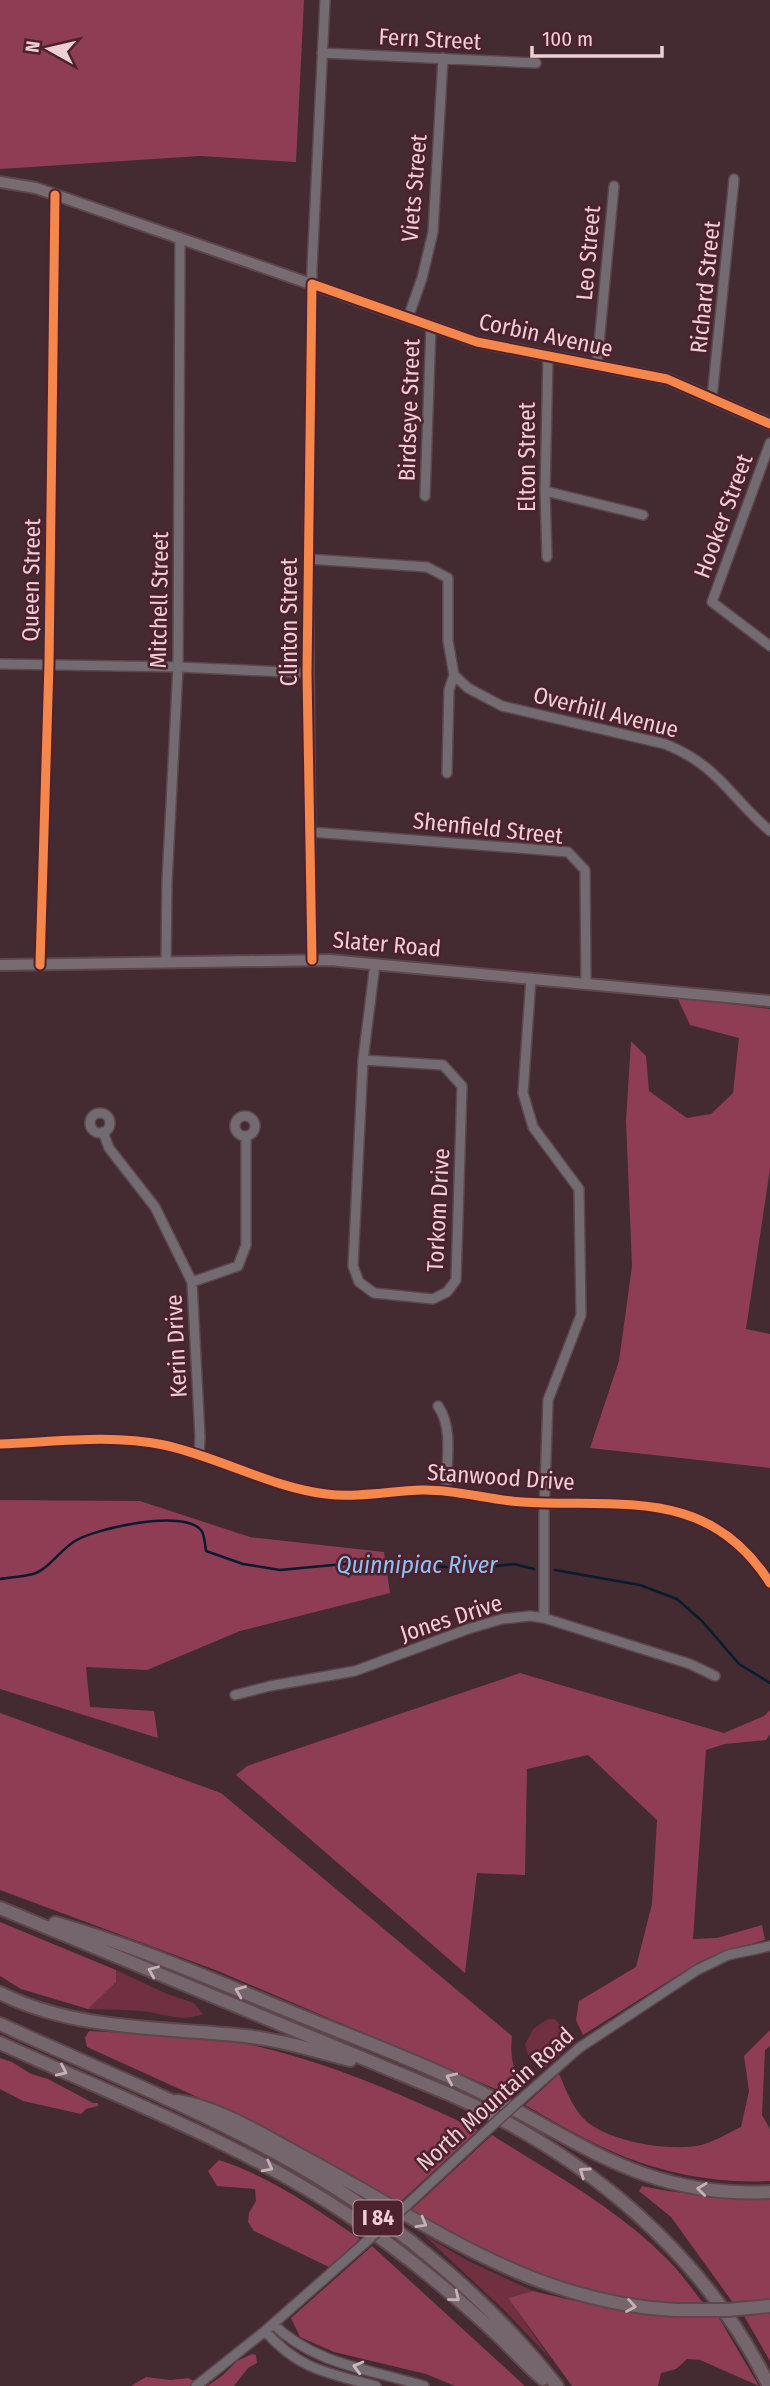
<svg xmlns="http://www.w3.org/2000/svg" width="770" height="2386" viewBox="0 0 770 2386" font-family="'Fira Sans Condensed',sans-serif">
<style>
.green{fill:#703042}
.forest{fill:#8f3c55}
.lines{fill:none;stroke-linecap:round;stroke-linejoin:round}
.stream{stroke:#081c2f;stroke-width:2.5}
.minor-casing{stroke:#5d474c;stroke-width:12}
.major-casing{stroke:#5d474c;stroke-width:14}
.highway-casing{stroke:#5d474c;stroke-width:16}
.minor{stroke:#736b72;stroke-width:9}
.major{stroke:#786b72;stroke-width:10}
.highway{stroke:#74666c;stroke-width:12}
.minor-bridge-casing{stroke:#5d474c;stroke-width:12;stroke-linecap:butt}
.highway-bridge-casing{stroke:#5d474c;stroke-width:16;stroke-linecap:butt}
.minor-bridge{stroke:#736b72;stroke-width:9}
.highway-bridge{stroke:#74666c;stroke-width:12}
.cycleway-casing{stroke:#4d212d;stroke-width:13}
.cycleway{stroke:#f5874c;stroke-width:9}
.oneway{stroke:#c9b0b6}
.oneway2{stroke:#ceb6bc}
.labels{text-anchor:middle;stroke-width:5;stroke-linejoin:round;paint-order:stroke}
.shield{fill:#4d212d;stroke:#bd9ba3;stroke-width:2}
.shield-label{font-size:21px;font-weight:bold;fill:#edcfd5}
.street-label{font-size:23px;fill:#edcfd5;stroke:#4d212d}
.water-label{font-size:24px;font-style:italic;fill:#89c5f6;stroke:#4d212d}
</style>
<rect width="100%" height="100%" fill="#432b31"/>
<path class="green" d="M116,1970L167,1994L194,2003L203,2014C185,2022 167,2015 149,2012C129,2009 108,2010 88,2009L116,1982Z
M548,2019H555L560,2025L563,2052L545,2068L528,2055L525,2044L534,2028Z
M424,2235L468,2261L533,2291L508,2298L550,2358L504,2310Z"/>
<path class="forest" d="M0,0H304L296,162L200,156L0,169Z
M677,997L770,1009V1169L746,1329L770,1334V1468L590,1448L619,1361L632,1266L626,1121L631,1041L646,1056L649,1091L687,1118L711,1114L733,1093L739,1038L690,1025Z
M0,1500L140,1501L250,1537L384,1552L390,1593L240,1631L147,1670L86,1667L90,1707L154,1711L158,1738L0,1689Z
M520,1673L724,1733L764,1716L770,1710V1734L766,1740L725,1744L706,1750L693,1939L717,1938L762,1925L765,1940L720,1953L699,1962L583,2035L576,2020L579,2001L636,1967L652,1904L657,1820L588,1755L527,1769L525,1875L477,1873L465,1973L236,1775L247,1766Z
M0,1713L221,1793L512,2036C510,2053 512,2068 521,2082L505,2093L218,1971L0,1890Z
M0,1922L116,1970V1982L88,2009L21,1989L0,1976Z
M770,2030V2046L765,2050L762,2115L770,2129V2181C717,2184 660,2173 611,2151C582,2138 553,2121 525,2105L559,2074C566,2090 573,2109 586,2121C610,2142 671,2152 701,2145C714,2142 728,2133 741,2127L749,2091L744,2056Z
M89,2031C143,2034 212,2035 264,2048C338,2066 410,2098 478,2130L398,2204L313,2155L239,2116L87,2047L85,2038Z
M0,2058L12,2062L31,2074L48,2079L93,2103H98V2106L86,2109L81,2114L23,2101L0,2089Z
M492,2135C552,2173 618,2209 668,2260C682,2274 693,2291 706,2306L621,2299L580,2290L496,2260L410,2211Z
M219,2160C271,2177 315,2208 360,2239L329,2267L254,2231L248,2222L249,2213L256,2201L255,2189L217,2186L208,2171Z
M642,2186C684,2195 728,2199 770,2196V2301L734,2304L671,2217L639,2191Z
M372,2246L525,2386H455L426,2374L334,2352L300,2337L291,2318Z
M533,2291C599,2307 651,2318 719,2318L759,2386L700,2360L687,2359L676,2369L661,2373L658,2386H572L508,2298Z
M770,2313V2361L744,2316Z
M252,2354L256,2355L257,2363L248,2368L234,2386H207L222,2376L237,2361Z
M146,2377L170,2380L188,2378L194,2381L195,2386H131Z"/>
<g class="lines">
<path class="stream" d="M555,1570L640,1585L677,1599L702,1621L739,1664L770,1683
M0,1579C10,1577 22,1577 33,1574C48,1570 61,1549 75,1541C96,1528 183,1509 201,1530C205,1535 205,1545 206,1551L243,1564L280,1570L376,1561L470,1569L514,1564L534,1569"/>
<g class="minor-casing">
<path id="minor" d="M322,53L536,63
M408,318L422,278L433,232L443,58
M597,365L614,186
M712,398L734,179
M770,443L712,602L770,646
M545,491L643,515
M425,496L431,326
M547,557L545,491L548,357
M308,559L427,567L448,578V641L454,675L449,690L447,773
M0,664L178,667L307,673
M454,675L468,688L502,706L665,744C718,765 730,797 770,831
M311,832L568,852L585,870L586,984
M312,960L308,559L312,268L325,0
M166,962L167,882L178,667L180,239
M40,965L49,664L55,195
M531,978L523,1093L533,1127L579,1189L581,1315L548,1400L544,1514V1618
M363,1060L443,1065L462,1086L456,1280L447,1292L433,1299L374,1293L359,1282L353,1266Z
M363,1060L375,964
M90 1123a10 10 0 1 1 20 0a10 10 0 1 1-20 0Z
M235 1126a10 10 0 1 1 20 0a10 10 0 1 1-20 0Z
M103,1132L109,1148L155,1207L192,1282L200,1437L199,1456
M192,1282L238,1266L246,1245V1136
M438,1406C454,1428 446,1465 446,1491
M0,1444C54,1442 110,1434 164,1445C219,1457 270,1487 326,1494C358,1498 390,1491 422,1490C455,1489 488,1500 522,1502C618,1508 708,1485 770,1583
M235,1695L270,1686L355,1671L468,1629L502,1619L530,1616L544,1618L690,1664L715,1676
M518,2102L579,2048L697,1970L728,1955L770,1946
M407,2205L484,2133
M273,2324C315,2365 370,2369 424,2386
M265,2331C299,2370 328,2373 376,2386
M196,2386L265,2331L366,2242"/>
</g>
<g class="major-casing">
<path id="major" d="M0,182L36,188L477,342L667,379L770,424
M0,965L329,960L770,1001"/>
</g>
<g class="highway-casing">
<path id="highway" d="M0,1908L449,2094C583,2153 704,2253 769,2386
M55,1923C133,1945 209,1978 284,2009C342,2033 403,2055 460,2082C571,2133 638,2199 770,2192
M0,1993C75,2031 163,2027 245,2036C281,2040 315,2051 350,2060
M0,2024C93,2067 189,2105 278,2154C384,2212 482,2291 557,2386
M0,2043C115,2096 243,2144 348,2215C397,2248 445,2287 489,2327C508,2344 524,2363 543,2379
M177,2101C221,2108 263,2135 302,2156C426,2222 530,2303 676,2310"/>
</g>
<use href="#minor" class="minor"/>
<use href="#major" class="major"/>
<use href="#highway" class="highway"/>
<g class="minor-bridge-casing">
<path id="minor-bridge" d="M484,2133L518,2102
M366,2242L407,2205"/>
</g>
<g class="highway-bridge-casing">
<path id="highway-bridge" d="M676,2310H728L770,2306"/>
</g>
<use href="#minor-bridge" class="minor-bridge"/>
<use href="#highway-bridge" class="highway-bridge"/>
<g class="cycleway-casing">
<path id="cycleway" d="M312,960L307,673L312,284L477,342L667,379L770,424
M40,965L49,664L55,195
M0,1444C54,1442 110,1434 164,1445C219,1457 270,1487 326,1494C358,1498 390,1491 422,1490C455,1489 488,1500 522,1502C618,1508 708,1485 770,1583"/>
</g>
<use href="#cycleway" class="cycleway"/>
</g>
<defs><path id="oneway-chevron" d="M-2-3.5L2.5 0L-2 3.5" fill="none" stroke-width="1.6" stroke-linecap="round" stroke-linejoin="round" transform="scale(1.75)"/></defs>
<g class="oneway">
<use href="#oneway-chevron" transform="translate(153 1971) rotate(-157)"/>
<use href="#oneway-chevron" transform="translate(240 1991) rotate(-158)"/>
<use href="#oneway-chevron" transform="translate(62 2071) rotate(25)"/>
<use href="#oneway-chevron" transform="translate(451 2078) rotate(-156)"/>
<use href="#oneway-chevron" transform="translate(268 2167) rotate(28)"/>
<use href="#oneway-chevron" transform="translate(584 2172) rotate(-145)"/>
<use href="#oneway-chevron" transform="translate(702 2189) rotate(-173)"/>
<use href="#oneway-chevron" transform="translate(422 2223) rotate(30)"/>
<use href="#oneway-chevron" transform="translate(455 2297) rotate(39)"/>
<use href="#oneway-chevron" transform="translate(631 2306) rotate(9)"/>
</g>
<use class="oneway2" href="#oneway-chevron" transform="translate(358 2367) rotate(-165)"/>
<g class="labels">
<rect class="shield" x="353.5" y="2200.5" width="49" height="35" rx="5"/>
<g class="shield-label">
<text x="378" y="2225">I 84</text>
</g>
<g class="street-label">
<text transform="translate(430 39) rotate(3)" y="8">Fern Street</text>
<text transform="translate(414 188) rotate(-85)" y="8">Viets Street</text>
<text transform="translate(588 253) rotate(-85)" y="8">Leo Street</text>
<text transform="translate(705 287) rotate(-84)" y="8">Richard Street</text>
<text transform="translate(546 335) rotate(12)" y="8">Corbin Avenue</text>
<text transform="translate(409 410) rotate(-88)" y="8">Birdseye Street</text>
<text transform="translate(527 457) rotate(-90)" y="8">Elton Street</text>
<text transform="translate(723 516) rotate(-70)" y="8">Hooker Street</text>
<text transform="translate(31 580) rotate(-89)" y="8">Queen Street</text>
<text transform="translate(159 600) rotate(-89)" y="8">Mitchell Street</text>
<text transform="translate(289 622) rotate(-90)" y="8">Clinton Street</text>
<text transform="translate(606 712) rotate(14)" y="8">Overhill Avenue</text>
<text transform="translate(488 828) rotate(6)" y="8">Shenfield Street</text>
<text transform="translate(387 944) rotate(5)" y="8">Slater Road</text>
<text transform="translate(438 1210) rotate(-87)" y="8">Torkom Drive</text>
<text transform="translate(176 1346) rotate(-93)" y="8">Kerin Drive</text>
<text transform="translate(501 1477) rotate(4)" y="8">Stanwood Drive</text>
<text transform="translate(451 1618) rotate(-18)" y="8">Jones Drive</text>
<text transform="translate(495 2099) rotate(-42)" y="8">North Mountain Road</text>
</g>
<g class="water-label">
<text x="417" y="1573">Quinnipiac River</text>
</g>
</g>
<g transform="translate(49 49) rotate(278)" stroke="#4d212d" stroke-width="5" paint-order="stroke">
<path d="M0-5L12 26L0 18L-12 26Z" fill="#edcfd5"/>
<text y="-10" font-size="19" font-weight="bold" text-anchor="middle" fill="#edcfd5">N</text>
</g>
<path d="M532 46v10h130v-10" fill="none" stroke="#edcfd5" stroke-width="3.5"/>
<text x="542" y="46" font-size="21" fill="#edcfd5" stroke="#4d212d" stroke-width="5" paint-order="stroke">100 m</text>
</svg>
